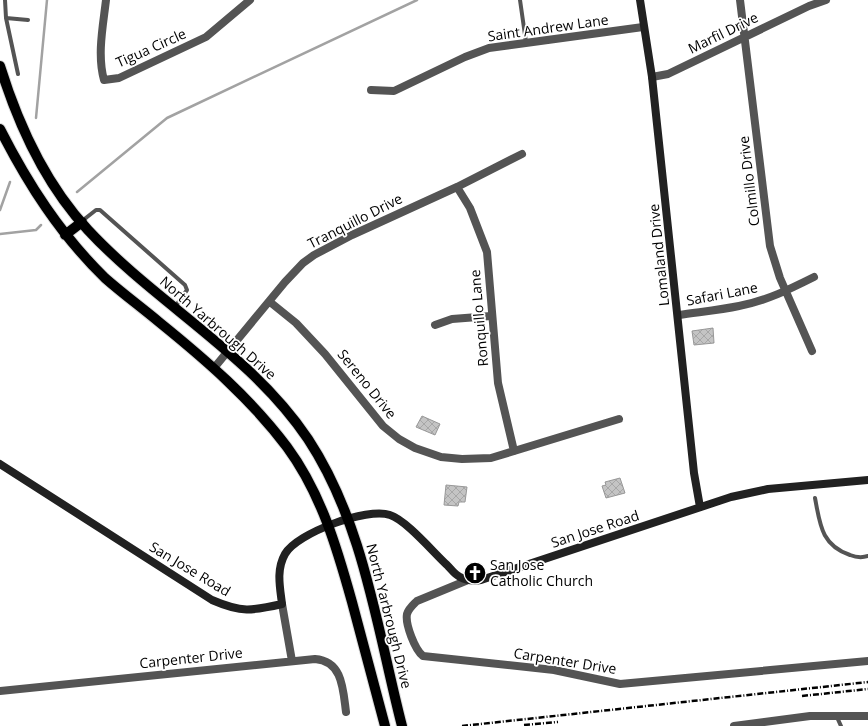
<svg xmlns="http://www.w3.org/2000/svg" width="868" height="726" viewBox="0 0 868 726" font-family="'Open Sans',sans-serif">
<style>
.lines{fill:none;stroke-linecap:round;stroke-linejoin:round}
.stream{stroke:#a2a2a2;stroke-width:2.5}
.building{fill:url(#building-cross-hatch);stroke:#989898}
.primary-casing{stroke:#dbdbdb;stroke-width:12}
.lane{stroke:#545454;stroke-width:4}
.street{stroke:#545454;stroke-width:8}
.secondary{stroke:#212121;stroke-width:8}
.primary{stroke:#000;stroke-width:10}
.rail{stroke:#000;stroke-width:2.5;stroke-dasharray:6 2 1 2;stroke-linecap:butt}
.labels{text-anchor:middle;stroke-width:3.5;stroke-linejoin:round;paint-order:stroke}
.street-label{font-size:14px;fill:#000;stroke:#fff}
.poi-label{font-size:14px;fill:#000;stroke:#fff;text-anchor:start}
</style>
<defs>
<pattern id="building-cross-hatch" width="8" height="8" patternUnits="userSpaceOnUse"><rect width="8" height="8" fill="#c4c4c4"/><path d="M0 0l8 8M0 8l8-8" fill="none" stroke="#a7a7a7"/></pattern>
</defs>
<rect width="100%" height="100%" fill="#fff"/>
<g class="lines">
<path class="stream" d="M36,118L47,0
M77,192L167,118L417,0
M0,210L10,182
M0,234L36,230L41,225"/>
</g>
<path class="building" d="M713,328L714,343L694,345L692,331Z
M422,416L440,424L435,435L416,427Z
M620,478L625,493L606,498L602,486L606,485L605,482Z
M446,485L467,487L465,502H459L458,506L444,505Z"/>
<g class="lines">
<g class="primary-casing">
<path id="primary" d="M0,66C18,124 46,185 88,230C157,304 251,354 308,439C364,524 377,629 402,726
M0,129C28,184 60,234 105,278C122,293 141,307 159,322C206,360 251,399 287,447C321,493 337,548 352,602C363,643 374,685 385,726
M65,235L82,222"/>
</g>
<path class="lane" d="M5,0L6,18L28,20
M520,0L526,42
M6,18L18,74
M82,221L96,210H100L185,285L187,290L175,307
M815,498C820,524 821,545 850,555C855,557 862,558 868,556
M836,715L841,726"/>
<path class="street" d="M106,0C103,26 97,55 104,80L119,78L206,37L250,0
M740,0L770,246L780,278L812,351
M652,77L668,74L809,6L826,0
M371,90L394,91L465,57L489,48L643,27
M457,187L470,208L487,252L498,383L514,451
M270,302L296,323L325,354L383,426L399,439L415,448L441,457L462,459L491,458L619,419
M679,315C699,312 720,310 739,306C766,301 790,289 814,277
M435,325L452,319L491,316
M214,368L285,282L303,263L314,255L352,235L457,187L522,154
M468,580L417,601C413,605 409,608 407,614C405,624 415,650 423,656L554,670L620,684L868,661
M282,604L292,661
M0,691L315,659C343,661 343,690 346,712
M734,726L810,716H868"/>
<path class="secondary" d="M640,0L652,77L694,473L700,507
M0,464L212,600C242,613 251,611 282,604C280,587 276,570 285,554C297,533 367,507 390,515C406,520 433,552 447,565C451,569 455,575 460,577C467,581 474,581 481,580L731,497L768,489L868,480"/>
<use href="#primary" class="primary"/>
<path class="rail" d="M802,696L868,689
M524,725L558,722
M462,726L868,682"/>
</g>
<defs>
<g id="church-disc" transform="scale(1.15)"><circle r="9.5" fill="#000" stroke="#fff"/><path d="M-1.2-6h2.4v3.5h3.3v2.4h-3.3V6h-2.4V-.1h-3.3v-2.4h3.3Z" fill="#fff"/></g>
</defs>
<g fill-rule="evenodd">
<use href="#church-disc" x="475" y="573"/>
</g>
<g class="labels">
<g class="street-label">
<text transform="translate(548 28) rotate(-8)" y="5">Saint Andrew Lane</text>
<text transform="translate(723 33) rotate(-26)" y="5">Marfil Drive</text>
<text transform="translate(151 48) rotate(-24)" y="5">Tigua Circle</text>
<text transform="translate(749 181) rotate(-97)" y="5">Colmillo Drive</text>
<text transform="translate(355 221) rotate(-27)" y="5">Tranquillo Drive</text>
<text transform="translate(659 255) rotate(-96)" y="5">Lomaland Drive</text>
<text transform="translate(722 294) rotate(-11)" y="5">Safari Lane</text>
<text transform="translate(479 318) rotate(-95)" y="5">Ronquillo Lane</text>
<text transform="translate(218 328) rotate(41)" y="5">North Yarbrough Drive</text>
<text transform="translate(367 384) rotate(51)" y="5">Sereno Drive</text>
<text transform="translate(595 529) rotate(-18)" y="5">San Jose Road</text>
<text transform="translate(190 569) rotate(31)" y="5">San Jose Road</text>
<text transform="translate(389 616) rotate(76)" y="5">North Yarbrough Drive</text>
<text transform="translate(191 658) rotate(-6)" y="5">Carpenter Drive</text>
<text transform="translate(565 661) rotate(9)" y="5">Carpenter Drive</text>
</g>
<g class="poi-label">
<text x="490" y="570">San Jose<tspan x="490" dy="16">Catholic Church</tspan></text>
</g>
</g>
</svg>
